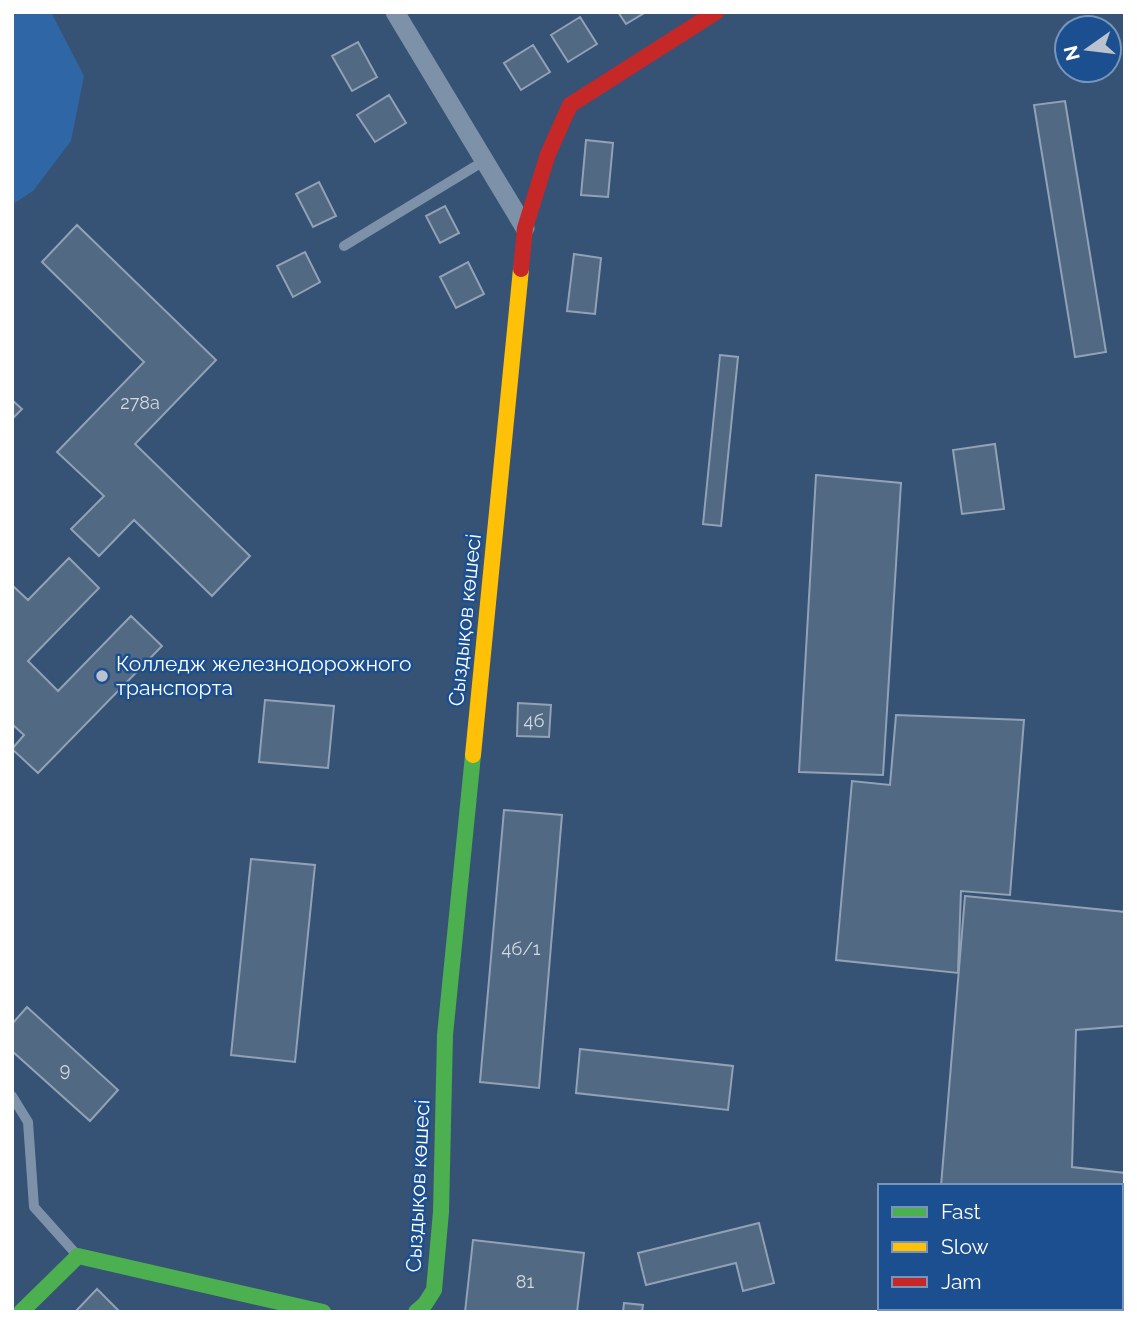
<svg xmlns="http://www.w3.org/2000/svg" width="1137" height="1324" viewBox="0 0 1137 1324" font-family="Raleway,sans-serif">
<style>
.green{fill:#2f66a5}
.building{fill:#526984;stroke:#92a2b6;stroke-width:2}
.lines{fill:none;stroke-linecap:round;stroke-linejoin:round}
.lane{stroke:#7d92a8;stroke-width:10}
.street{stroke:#7d92a8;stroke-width:19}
.fast{stroke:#4caf50;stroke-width:16}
.slow{stroke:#ffc107;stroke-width:16}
.jam{stroke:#c62828;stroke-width:16}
.poi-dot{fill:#b9c2ce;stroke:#1b4f8f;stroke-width:2.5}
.labels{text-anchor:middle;stroke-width:5;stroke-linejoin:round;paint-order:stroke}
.number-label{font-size:18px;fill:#d4dae0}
.street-label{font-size:21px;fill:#fff;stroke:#1b4f8f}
.poi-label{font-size:21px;fill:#fff;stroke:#1b4f8f;text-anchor:start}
</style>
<rect width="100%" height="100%" fill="#365274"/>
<path class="green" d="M12,12H51L84,76L71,141L34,190L12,205Z"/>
<path class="building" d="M618,12H646L626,24Z
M580,17L597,44L568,62L551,35Z
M358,42L377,77L352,91L332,56Z
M533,45L550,72L521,90L504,63Z
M389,95L406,123L375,142L357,115Z
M1065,101L1106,352L1075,357L1034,105Z
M586,140L613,143L608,197L581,195Z
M319,182L336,216L313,227L296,194Z
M445,206L459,233L440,243L426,216Z
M77,225L216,360L135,444L250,556L212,596L134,520L99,556L71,529L104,496L57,452L144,362L42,262Z
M305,252L320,282L293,297L277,266Z
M574,254L601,258L595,314L567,311Z
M468,262L484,294L456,308L440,277Z
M720,355L738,357L721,526L703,524Z
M12,400L22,409L12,419Z
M995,444L1004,509L962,514L953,450Z
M816,475L901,483L883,775L799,772Z
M69,558L99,588L28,661L58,691L131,616L162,646L38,773L12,749L24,735L12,724V585L28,600Z
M265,700L334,706L328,768L259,762Z
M518,703L551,705L549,737L517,736Z
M896,715L1024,720L1010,895L961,891L958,973L836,960L852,781L890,785Z
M504,810L562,815L539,1088L480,1082Z
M251,859L315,865L295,1062L231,1055Z
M965,896L1125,912V1026L1076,1030L1072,1167L1125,1173V1249L1121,1248V1186H941Z
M27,1007L118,1090L90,1121L12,1051V1024Z
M580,1049L733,1066L728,1110L576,1093Z
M759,1223L774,1283L743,1291L736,1263L646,1285L638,1253Z
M473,1240L584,1253L577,1312H465Z
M1121,1278H1125L1124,1312L975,1310L1121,1308Z
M97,1289L120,1312H75Z
M624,1303L643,1305L642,1312H623Z"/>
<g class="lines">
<path class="lane" d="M344,246L484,161
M12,1096L28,1122L34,1207L77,1255"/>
<path class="street" d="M395,12L525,228"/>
<path class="fast" d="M21,1312L78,1256L323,1312
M416,1312L425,1304L434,1290L441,1212L445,1035L473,755"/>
<path class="slow" d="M473,755L521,269"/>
<path class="jam" d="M521,269L525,228L548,154L570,105L716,12"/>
</g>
<circle class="poi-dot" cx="102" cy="676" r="7"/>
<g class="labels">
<g class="number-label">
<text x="140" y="409">278а</text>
<text x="534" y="727">4б</text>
<text x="521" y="955">4б/1</text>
<text x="65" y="1076">9</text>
<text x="525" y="1288">81</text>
</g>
<g class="street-label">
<text transform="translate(465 620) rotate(-84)" y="7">Сыздықов көшесі</text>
<text transform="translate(418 1186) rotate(-87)" y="7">Сыздықов көшесі</text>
</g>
<g class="poi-label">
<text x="116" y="671">Колледж железнодорожного<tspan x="116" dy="24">транспорта</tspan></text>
</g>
</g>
<rect width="1137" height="1324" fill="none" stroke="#ffffff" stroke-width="28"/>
<rect x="878" y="1184" width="245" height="126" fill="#1b4f8f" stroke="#7695bc" stroke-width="2"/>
<rect x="892" y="1207" width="35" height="10" fill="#4caf50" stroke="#7695bc" stroke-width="2"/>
<text x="941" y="1219" font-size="21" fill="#ffffff">Fast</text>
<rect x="892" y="1242" width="35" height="10" fill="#ffc107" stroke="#7695bc" stroke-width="2"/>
<text x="941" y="1254" font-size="21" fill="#ffffff">Slow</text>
<rect x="892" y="1277" width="35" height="10" fill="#c62828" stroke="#7695bc" stroke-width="2"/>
<text x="941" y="1289" font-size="21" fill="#ffffff">Jam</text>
<g transform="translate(1088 49) rotate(256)"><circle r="33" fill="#1b4f8f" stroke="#7695bc" stroke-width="2"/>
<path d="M0-5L12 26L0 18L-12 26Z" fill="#b9c2ce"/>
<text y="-10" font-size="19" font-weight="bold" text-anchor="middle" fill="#ffffff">N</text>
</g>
</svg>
